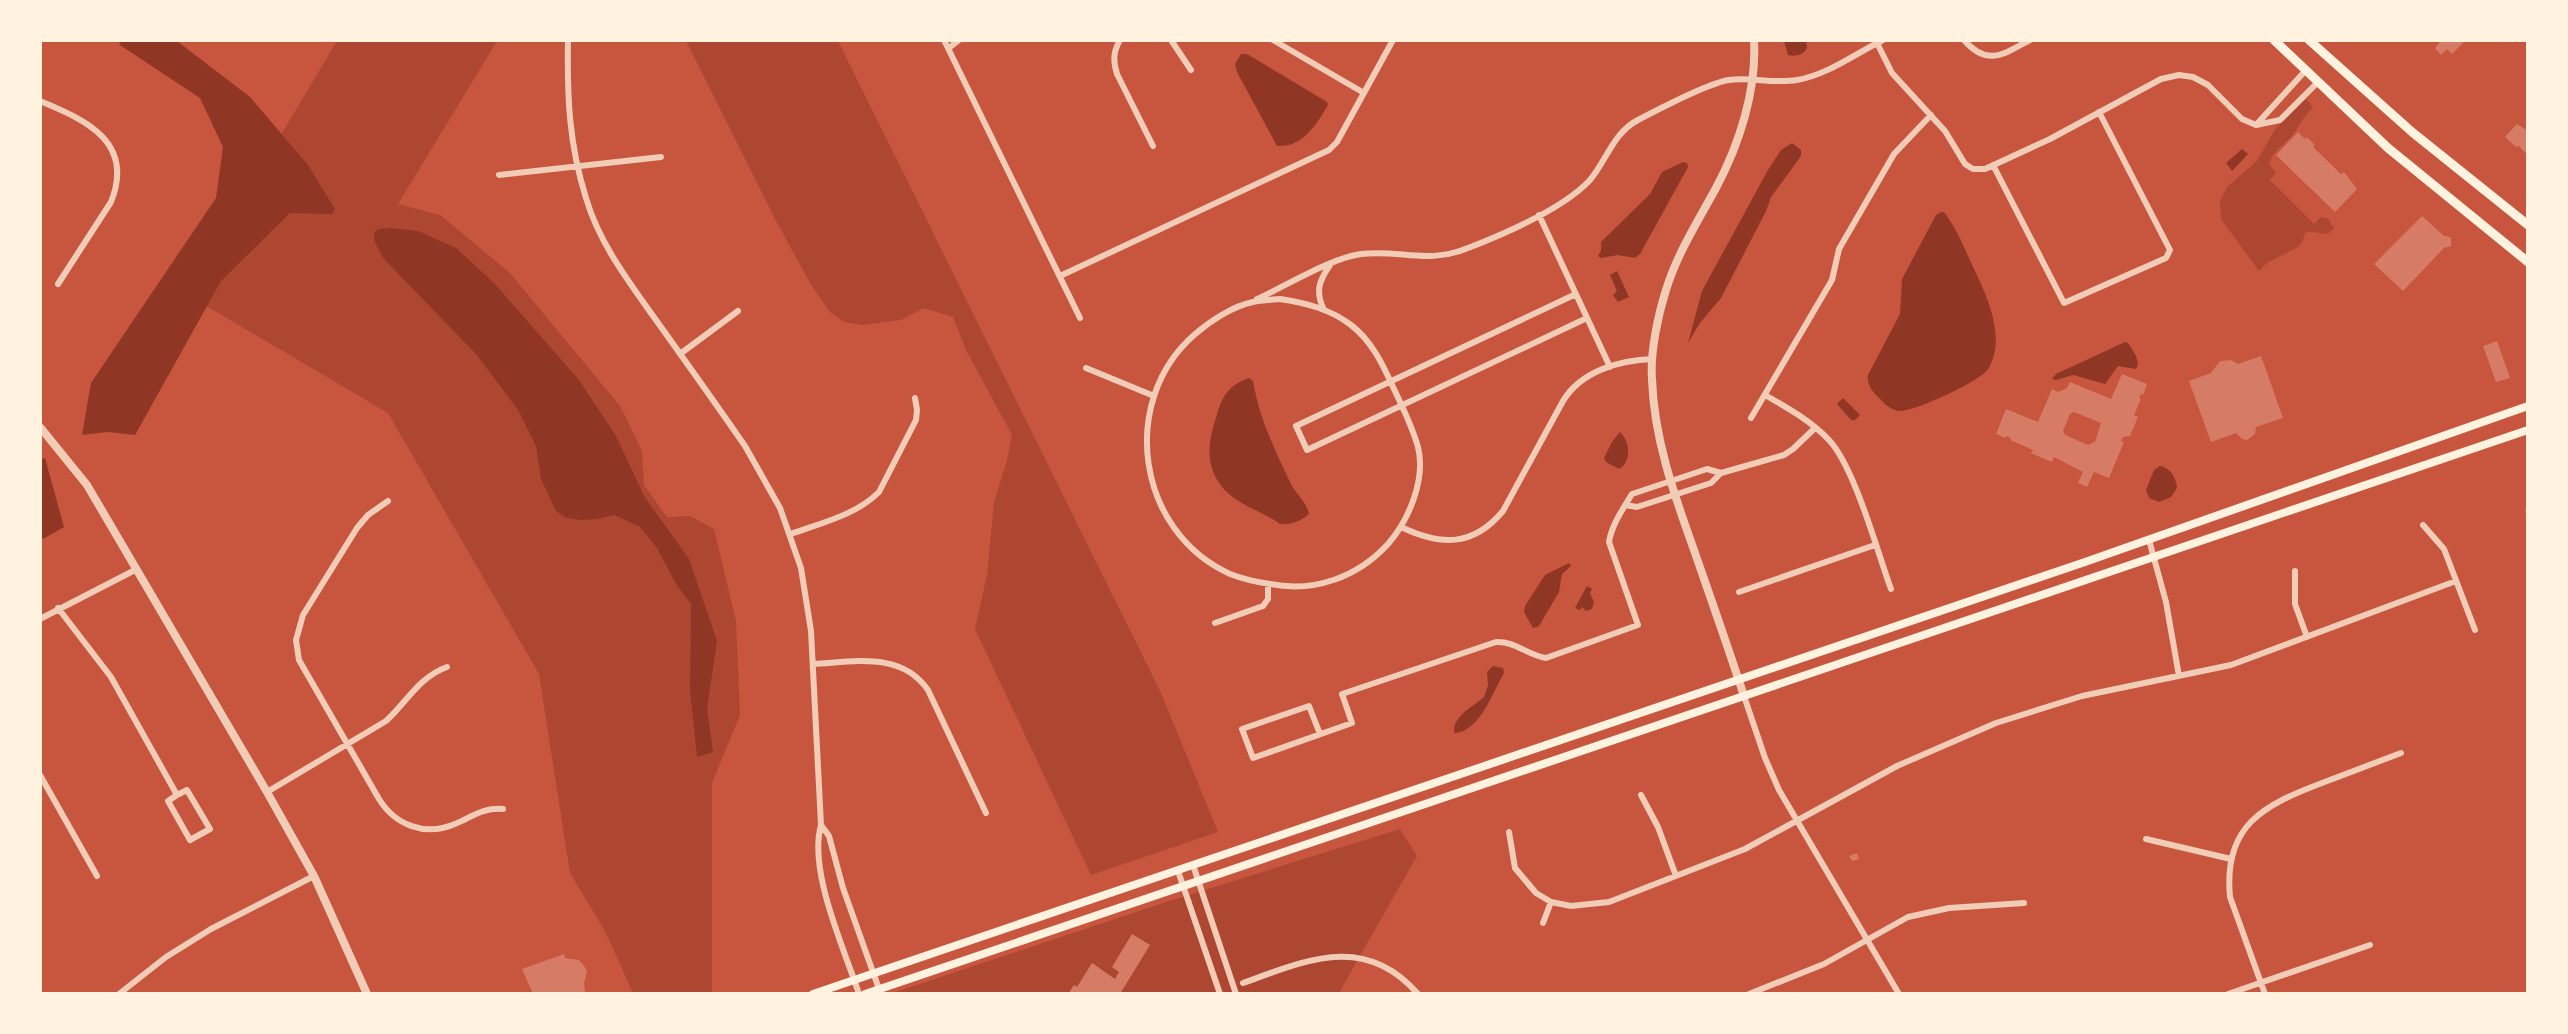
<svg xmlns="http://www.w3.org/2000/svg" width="2568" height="1034" viewBox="0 0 2568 1034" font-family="Cabin,sans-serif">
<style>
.green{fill:#ae4732}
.water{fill:#8f3625}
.building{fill:#d67c66;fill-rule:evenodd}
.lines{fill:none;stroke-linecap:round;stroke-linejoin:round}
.minor{stroke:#f1ccb7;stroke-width:6}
.tertiary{stroke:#f1ccb7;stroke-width:8}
.secondary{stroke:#fff3e0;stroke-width:8}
.primary{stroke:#fff3e0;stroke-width:9}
</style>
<rect width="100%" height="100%" fill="#c8553d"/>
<path class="green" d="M337,41H497L398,204L440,215L510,273L620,406L642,451L644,485L667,517L690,516L714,529L736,621L740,715L712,783V993H633L605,931L570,873L539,674L388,413L186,294Z
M686,41H838L1161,693L1218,832L1091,875L975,629L987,575L994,502L1007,460L1012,435L966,350L953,317L924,308L901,320L863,325L844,322L830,312L813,288L775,219Z
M2306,99L2313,107C2306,115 2301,121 2296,130C2288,143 2273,149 2269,164L2276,173L2270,180L2314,224L2321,217L2328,219L2334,228L2328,234C2321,234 2311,230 2305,233L2302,243L2298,247L2267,263L2259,271L2221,219L2220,201L2227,187L2256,162L2276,128Z
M1400,829L1417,856L1340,991L1341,993L890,994L1163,903Z"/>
<path class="water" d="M119,41H177L250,97L308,165L335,209L332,214L290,213L221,281L135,435L108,432L82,435L91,383L216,198L223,147L200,98L120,45Z
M1784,41H1806L1807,48C1804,55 1795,57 1788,55Z
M1241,54H1247L1327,102L1328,105C1317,124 1302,148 1277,146L1237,72L1235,64Z
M1792,143L1801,150V156L1771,197L1766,211L1721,298L1700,323L1688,343L1702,291L1768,170L1781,150Z
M2242,149L2248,154L2232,171L2226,163Z
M1683,162L1687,163L1688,167L1640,254L1635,258L1618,255L1601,258L1598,256L1601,250V242L1650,194L1662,172Z
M1941,212H1944C1957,229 1965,250 1974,269C1987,296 2007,339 1988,369C1981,381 1912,413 1898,411C1889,409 1883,402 1876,395C1871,389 1867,384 1868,375L1900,314L1902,279L1936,215Z
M390,228L418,231L456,248L494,283L579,380L616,436L644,496L689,559L717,641L707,709L713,752L697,757L690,690L691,604L676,584L657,548L639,526L614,515L598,519L581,520L566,518L556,511L541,479L536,446L518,410L476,354L383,258L374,240V233L378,229Z
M1617,271L1629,297L1618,302L1613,295L1617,291L1610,275Z
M2125,342L2128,343C2133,351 2141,360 2136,369L2118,366L2105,384L2073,375L2056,380L2052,379L2056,374Z
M1249,378L1253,381C1259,418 1276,453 1292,486C1298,496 1307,503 1309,514C1301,521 1291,525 1280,524C1268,515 1253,510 1240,502C1207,481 1204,453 1216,418C1222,397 1227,386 1249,378Z
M1843,398L1860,415L1854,421L1850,419L1837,404Z
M1620,432C1630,441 1632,462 1619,469L1606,462L1604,458L1612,442Z
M45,458L64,527L41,540V459Z
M2160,466C2171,468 2176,478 2177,488L2171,497L2159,502L2149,498L2146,490L2154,470Z
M1569,563L1571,566L1562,574L1559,592L1539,626L1533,628L1524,612L1525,606L1545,575Z
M1587,586L1592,589L1590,593L1594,602L1592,609L1586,611L1582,607L1580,610L1575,608Z
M1493,666L1503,668L1504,673C1492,693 1480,732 1454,733C1453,715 1473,707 1484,697L1488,685L1487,672Z"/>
<path class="building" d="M2439,40H2466L2452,54L2447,49L2441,55L2435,48L2440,42Z
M2517,124L2528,131V156L2519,146L2516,147L2505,137Z
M2298,132L2305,139L2307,137L2315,145L2313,147L2341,174L2344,172L2357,189L2335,212L2276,155Z
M2422,216L2444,236L2451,237V246L2444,248L2403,291L2374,264Z
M2497,341L2510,378L2496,382L2483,346Z
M2261,356L2283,418L2256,427L2255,434L2247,440L2242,439L2236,433L2211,442L2189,381L2211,373L2220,361L2231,360L2238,364Z
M2122,374L2147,384L2143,395L2141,394L2139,398L2141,399L2134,415L2138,417L2130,436L2123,437L2121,441L2124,442L2109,478L2094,472L2087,487L2078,483L2083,472L2054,457L2052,462L2031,453L2033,450L2010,440L2011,438L2007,436L2005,438L1996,434L2006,409L2038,422L2052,389L2058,392L2067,388L2070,382L2111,399ZM2074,412L2101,423L2095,442L2088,445L2065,435L2063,431L2070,414Z
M2528,499V518H2527L2525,511Z
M1857,853L1859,859L1852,861L1849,856Z
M1132,934L1150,945L1120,994H1068L1074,985L1077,987L1092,963L1115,979L1119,972L1112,967Z
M564,954L565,958L579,960L585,967L587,972L584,983L585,992L533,994L522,969Z"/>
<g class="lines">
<path class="minor" d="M568,40C567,97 569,144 586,198C599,243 629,282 656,320C686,362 716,404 745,446L780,508L801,568L811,631L821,825C808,871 844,948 859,994
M944,40L1080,318
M1120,40C1113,52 1113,61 1117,74L1153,146
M1171,40L1191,70
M1273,40L1364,93
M1964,40C1987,67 2004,54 2030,40
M1876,41L1892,73L1945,131L1965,164L1973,169H1985L2050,139L2161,79L2179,75L2193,77L2208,85L2242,119L2256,125L2280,120L2318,82
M949,48L959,40
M40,101C86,120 135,142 111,202L58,284
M2256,125L2306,70
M1993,165L2064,303L2166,258L2170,250L2099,112
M499,175L661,157
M1539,215L1610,367
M1060,276L1329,150L1337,142L1393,40
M1576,294L1296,426L1307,450L1587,318
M1257,299C1286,286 1331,258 1361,254C1400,249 1427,265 1468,248C1504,234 1564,208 1590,180C1607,160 1613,133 1638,120C1657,110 1709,83 1729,80C1751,77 1774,84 1797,80C1827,75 1855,54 1883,40
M1280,299C1306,303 1330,309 1351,325C1372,341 1383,365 1394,389C1403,408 1412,426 1418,447C1426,479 1409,520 1388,544C1358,577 1314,593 1270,584C1256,582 1243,579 1230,574C1137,532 1118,402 1194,335C1210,321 1233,306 1253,302C1262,300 1271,300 1280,299Z
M1324,310C1315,291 1319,281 1330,265
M680,354L738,311
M1086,368L1154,396
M1765,395C1788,408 1811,421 1829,440C1855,468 1877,551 1891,589
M1751,418L1832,280L1839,249L1894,154L1931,115
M388,501L368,515L357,528L303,615L296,640L299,660L379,799C395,825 425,837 455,824C472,817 484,807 503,809
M1625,505L1637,507L1711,483L1721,473L1784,455L1793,449L1815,428
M2423,525L2444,549L2475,630
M1401,527C1441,546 1473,547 1503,511L1563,401C1581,371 1620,360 1653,359
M791,534C821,523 856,515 879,492L916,420L917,410L915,398
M2149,540L2166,602L2179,676
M2295,571V604L2307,637
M1739,592L1875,545
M58,608L111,677L177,795L168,801L190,840L210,829L187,790L177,795
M40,619L137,569
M1215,623L1263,606L1268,599V584
M813,664C854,662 901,651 928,690L986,813
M1744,696L1765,758L1779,790L1899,994
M1320,734L1309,706L1242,729L1253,758L1352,723L1342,694L1496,642C1515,641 1527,655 1546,658L1638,625L1609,542C1612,524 1623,509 1632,494L1707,469L1721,473
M40,775L97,876
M267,792L386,721C407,702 419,677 447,667
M1641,795L1658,827L1676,876
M821,825L829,836L843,888L879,989
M1509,832L1515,868L1536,893L1551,902L1571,906L1609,902L1745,849L1897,766L1996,723L2082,696L2231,665L2456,581
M2146,839L2231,859
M1193,865L1236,994
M1178,871L1220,994
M1543,923L1551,902
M1243,983C1307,960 1365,933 1418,994
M119,994L166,957L211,929L314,876
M1749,994L1824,964L1908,917L1949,908L2024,903
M2228,994L2370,945
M2265,994L2230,897C2223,825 2264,805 2322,783C2349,773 2375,763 2401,753"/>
<path class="tertiary" d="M40,427L87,485L267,792L314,876L367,994
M1744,696C1728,647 1711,599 1694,550C1674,494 1654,439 1652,379C1650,353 1658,315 1666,290C1677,254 1698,221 1716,188C1739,145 1757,90 1754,40"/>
<path class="secondary" d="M813,994L2085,562L2528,406
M865,994L2528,430"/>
<path class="primary" d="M2274,40L2388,148L2528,262
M2309,40L2412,132L2528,225"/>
</g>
<rect width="2568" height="1034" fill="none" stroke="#fff3e0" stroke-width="84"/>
</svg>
